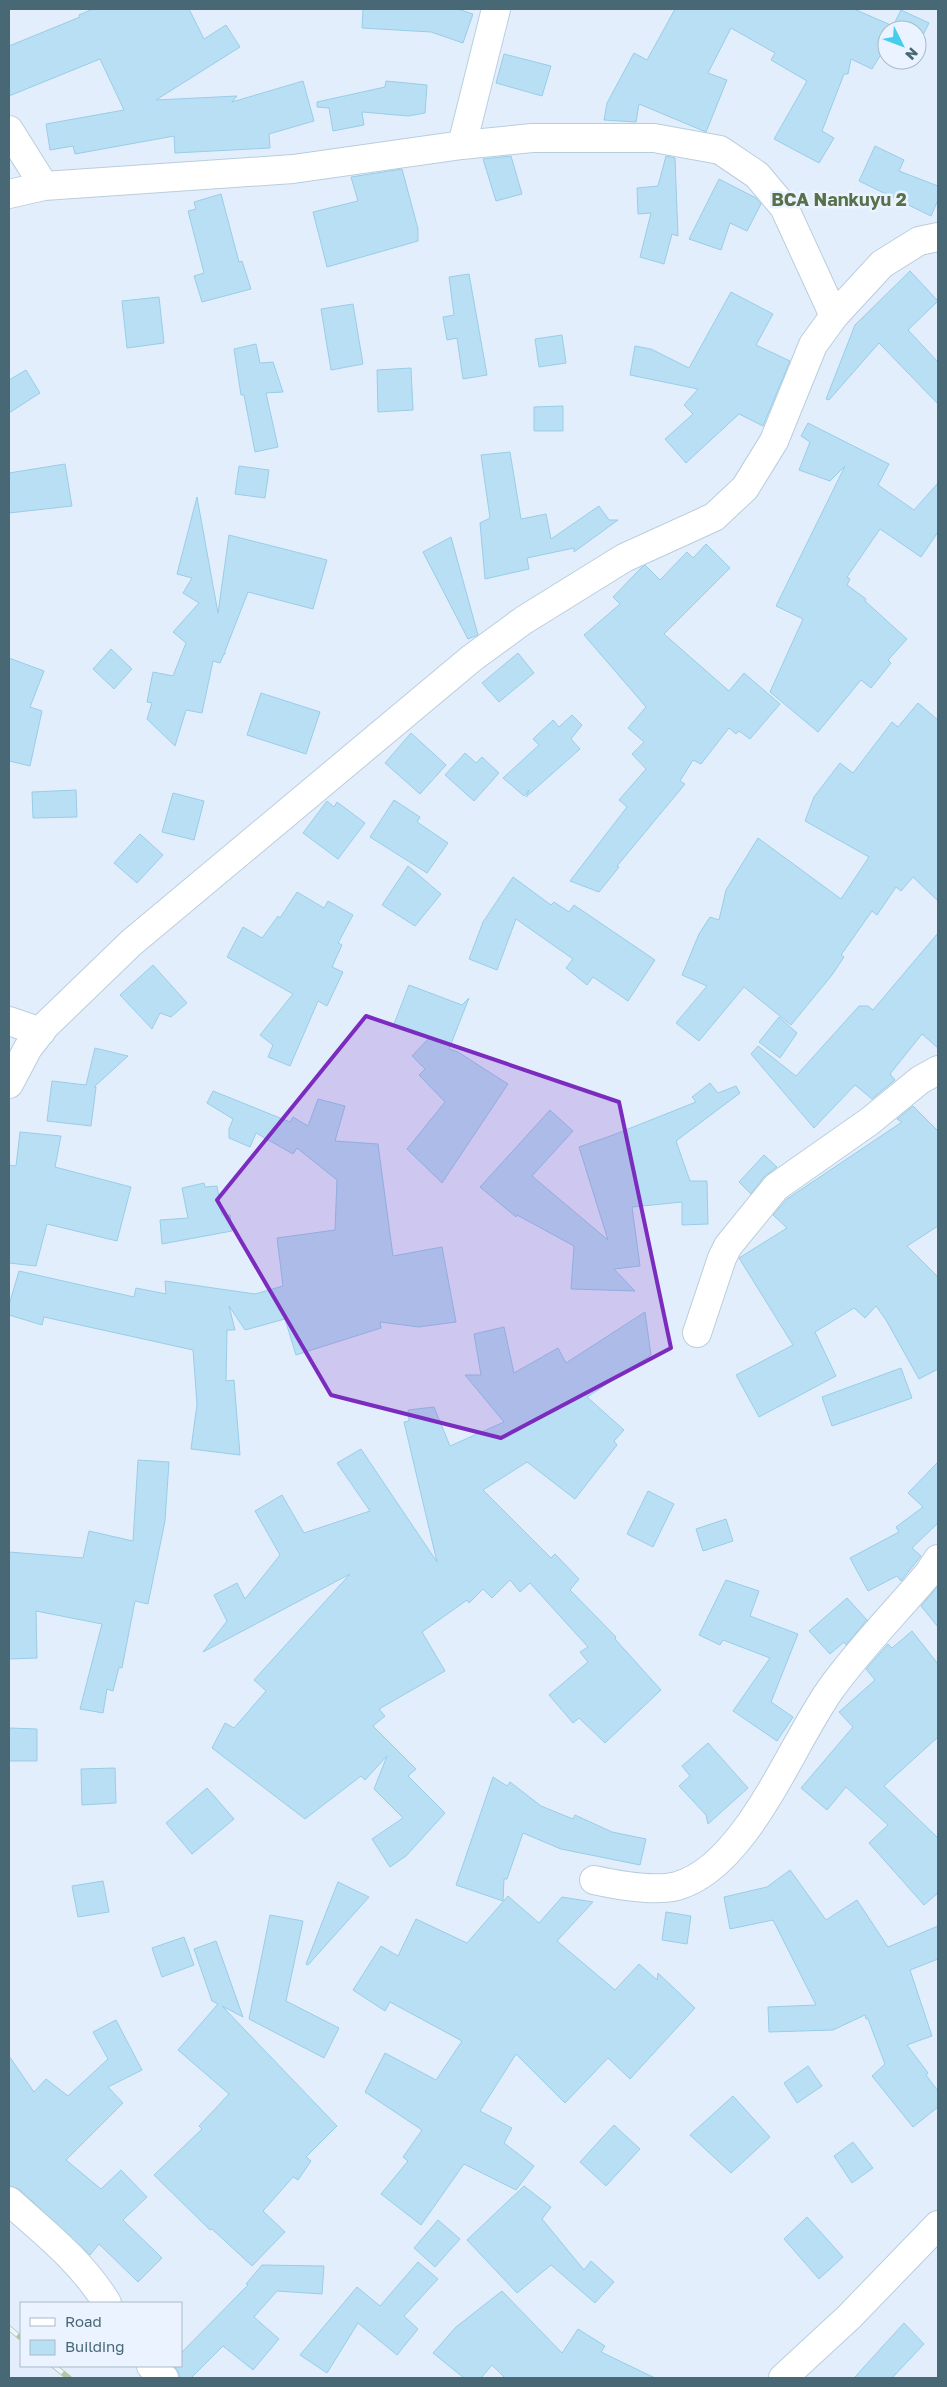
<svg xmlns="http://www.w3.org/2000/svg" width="947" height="2387" viewBox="0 0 947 2387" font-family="'Golos Text',sans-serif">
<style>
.building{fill:#b9dff4;stroke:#99cde7}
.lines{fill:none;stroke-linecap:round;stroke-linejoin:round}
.minor-casing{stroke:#b9cedd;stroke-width:30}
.minor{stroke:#fff;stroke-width:28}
.rail-casing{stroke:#b4c7a1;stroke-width:5.5}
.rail{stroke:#eaf3ff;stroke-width:4;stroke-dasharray:11;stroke-linecap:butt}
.marked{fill:#7b2cbf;fill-opacity:0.2;stroke:#7b2cbf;stroke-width:4;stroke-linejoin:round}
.labels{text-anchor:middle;stroke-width:5;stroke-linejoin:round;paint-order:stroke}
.quarter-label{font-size:18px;font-weight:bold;fill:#59714a;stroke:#eaf3ff}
</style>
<rect width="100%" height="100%" fill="#e3eefd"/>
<path class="building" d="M93,9H189L204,39L226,25L240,47L156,100L237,96L232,102L303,81L314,121L269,134L270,148L175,153L174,136L75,154L73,146L50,150L46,124L124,110L100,59L9,96V46L80,17L79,15Z
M363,9H458L473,14L463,43L431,32L362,28Z
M675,9H854L893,26L901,10L929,23L917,47V30H887V44L872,69L851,59L848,74H844L822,131L834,138L819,163L774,139L807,81L771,60L775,53L731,28L708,73L727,80L706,132L639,104L636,122L604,120L607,103L634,53L647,60Z
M504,54L551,66L542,96L496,83Z
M386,81L427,85L425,113L408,116L362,112L364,125L333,131L329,108L317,107V102L385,87Z
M875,146L904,160L899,171L938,186V200L931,216L859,181Z
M511,156L522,194L496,201L483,159Z
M666,156L675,158L678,236L672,234L664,264L640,257L651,213L638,214L637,188L658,186Z
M402,169L418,229V241L327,267L313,212L358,201L351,177Z
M719,179L756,198L761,204L747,231L730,223L721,250L689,239Z
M221,194L239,262L242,261L251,289L202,302L194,276L204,273L188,211L196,209L194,202Z
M910,271L938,301L908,330L938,362V404L879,343L829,400L826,399L855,325Z
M469,274L487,375L463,379L457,338L447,340L443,317L454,315L449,277Z
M731,292L773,314L756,345L790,361L763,426L739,414L686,463L665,439L693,414L684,405L698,389L630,375L635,346L651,349L689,368Z
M159,297L164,343L127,348L122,301Z
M353,304L363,364L331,370L321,309Z
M562,335L566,363L539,367L535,339Z
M256,344L260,363L273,362L283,392L266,393L278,447L255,452L244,395H241L234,349Z
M411,368L413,410L378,412L377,370Z
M26,370L40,393L9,413V380Z
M563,406V431H534V407Z
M808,423L889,464L878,485L914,510L938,483V532L921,557L880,529L847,577L850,579L847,585L866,599L865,601L907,639L888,660L891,663L871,688L861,680L818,732L770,692L803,619L776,606L845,466L830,481L799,470L810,442L801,436Z
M510,452L521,519L546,514L551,539L599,506L609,520H618L574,552V548L527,558L529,569L485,579L480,523L490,518L481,455Z
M65,464L72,506L9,513V473Z
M239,466L269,470L265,498L235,494Z
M197,497L218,613L229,535L327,560L313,609L248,592L225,651V654H224L220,663L213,661L202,713L186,710L175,746L147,719L152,703L147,702L153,672L173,676L186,643L173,632L199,603L183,593L192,578L177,574Z
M451,537L478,635L468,639L423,552Z
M706,544L730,568L664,634L729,691L744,673L780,704L750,739L739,731L736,734L729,728L701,764L693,760L680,781L685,784L617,866L619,867L599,892L570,881L627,807L619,800L646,769L632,754L644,742L628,728L646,707L584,635L620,604L613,597L642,567L645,565L660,580L687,552L693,558Z
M111,649L132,669L114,689L93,669Z
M518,653L534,673L499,702L482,683Z
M9,658L44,671L30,707L42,711L30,766L9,761Z
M261,693L320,712L306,754L247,735Z
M918,703L938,720V901L913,877L901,891L896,887L877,915L872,911L841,955L844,957L832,975L791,1025L744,987L699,1041L676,1023L707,986L682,975L699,934L710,917L719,920L726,890L758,838L841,899L869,857L805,821L814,797L840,763L853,773L892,722L898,727Z
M572,715L582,725L571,739L580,749L526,797L529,790L524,796L503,778L539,745L533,739L553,720L559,727Z
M411,733L446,765L420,794L385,763Z
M465,753L476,763L482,757L499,773L474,801L445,775Z
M76,790L77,817L33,818L32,792Z
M173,793L204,801L194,840L162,832Z
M394,800L420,817L417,822L448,843L427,873L370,837Z
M327,801L334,807L337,802L365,823L338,859L303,833Z
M140,834L163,855L137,883L114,863Z
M408,866L441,894L415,926L382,905Z
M513,877L551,905L554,902L569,912L574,905L655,960L628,1001L593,977L587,985L566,968L573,959L516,919L497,970L469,959L483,922Z
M297,892L324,908L328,901L353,915L338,943L342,945L332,967L343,972L327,1006L318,1001L290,1066L268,1057L273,1045L260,1035L293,994L227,957L243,927L262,938L278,916L280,918Z
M938,933V1048L922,1034L890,1074L895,1080L872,1099L855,1085L814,1128L751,1054L758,1046L796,1076L859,1006H868L873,1010Z
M153,965L187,1003L171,1017L160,1013L152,1029L120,995Z
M409,985L462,1005L469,998L449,1049L458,1052L508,1084L442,1183L407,1149L445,1102L419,1075L425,1069L412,1056L430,1037L394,1024Z
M779,1017L797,1033L780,1058L759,1042Z
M95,1048L128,1056L94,1087H96L91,1126L47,1121L52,1081L86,1085Z
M710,1083L718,1093L736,1086L740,1093L676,1141L690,1181H707L708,1224L682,1225V1202L632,1207L640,1266L614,1269L635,1291L571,1289L574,1246L517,1215L516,1217L480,1187L550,1110L573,1131L532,1176L608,1240L579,1147L613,1135L696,1102L692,1097Z
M213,1091L290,1122L293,1117L308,1126L318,1099L345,1106L335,1141L378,1144L393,1256L442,1247L456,1322L419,1327L380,1322L381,1328L296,1355L285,1319L245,1330L229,1306L235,1330H227L226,1381L234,1380L240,1455L191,1449L197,1404L193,1350L44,1317L42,1325L9,1315V1305L19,1271L134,1297L136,1288L166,1294L165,1281L255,1294L283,1286L277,1238L335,1230L337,1180L297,1148L293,1154L256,1133L250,1147L229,1138V1129L233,1119L207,1103Z
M913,1106L938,1131V1226L907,1246L938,1277V1369L919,1379L886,1320L876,1306L865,1318L854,1308L815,1332L836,1376L759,1417L736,1375L793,1345L739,1258L787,1228L773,1215L787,1199L902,1122L897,1119Z
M20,1132L61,1136L55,1167L131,1187L117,1241L47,1224L36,1266L9,1263V1165L16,1166Z
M764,1155L777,1167L764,1177L751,1194L739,1182Z
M204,1183L205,1187L217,1186L222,1215H230L232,1231L162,1244L160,1220L188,1218L182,1188Z
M645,1312L651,1355L587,1397L624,1430L614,1441L617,1445L575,1499L527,1462L483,1490L551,1558L555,1554L579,1579L570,1590L616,1637L615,1639L661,1690L605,1743L579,1718L573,1723L549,1695L588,1662L580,1652L588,1647L530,1583L520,1592L510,1580L492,1598L483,1589L469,1603L467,1600L422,1632L445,1671L379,1709L385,1716L373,1726L416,1769L408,1776L445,1813L406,1856L390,1867L372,1839L403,1818L374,1789L387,1756L365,1780L361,1776L305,1819L212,1748L225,1723L234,1728L266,1691L254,1680L350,1574L203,1652L227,1621L214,1595L237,1583L245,1599L280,1555L255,1511L282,1495L304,1533L370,1511L337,1463L361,1449L437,1562L404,1422L409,1421L408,1410L434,1407L450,1446L504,1422L465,1375H481L474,1334L504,1327L514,1373L558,1348L566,1363Z
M901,1368L912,1398L832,1426L822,1397Z
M138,1460L169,1462L165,1521L148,1604L135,1601L122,1668L119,1667L113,1691L107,1689L103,1713L80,1709L102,1624L36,1611L37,1658L9,1659V1552L83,1558L89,1531L133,1541Z
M938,1462V1523L912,1548L921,1556L901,1581L897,1576L868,1591L850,1558L899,1532L896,1527L923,1507L908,1493Z
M648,1491L674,1504L653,1547L627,1534Z
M726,1519L733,1541L703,1551L696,1529Z
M726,1580L759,1591L750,1616L798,1634L771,1702L793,1717L777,1741L733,1711L770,1658L723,1640L720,1645L699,1635Z
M938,1586V1627L921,1606Z
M847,1598L867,1620L846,1645L844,1642L830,1654L809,1631Z
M912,1631L938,1664V1737L884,1786L938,1838V1893L924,1905L869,1843L888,1825L846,1787L827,1810L801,1788L853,1727L839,1712L875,1680L866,1669L888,1644L892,1648Z
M9,1728L37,1729V1761H9Z
M708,1743L748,1788L708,1824L706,1815L679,1786L690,1776L682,1766Z
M115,1768L116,1803L82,1805L81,1769Z
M493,1777L507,1786L510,1782L541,1806L573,1819L575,1815L612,1832L646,1839L640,1865L561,1849L523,1833L507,1879H504L503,1901L456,1885Z
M207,1788L234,1819L192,1854L166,1823Z
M790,1870L826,1920L857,1900L888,1947L938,1926V1959L910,1970L932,2036L907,2045L928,2073L926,2075L938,2091V2107L913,2127L872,2076L885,2064L868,2019H866L865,2015L833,2030L769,2032L768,2007L816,2005L773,1920L730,1929L724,1897L767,1887Z
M103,1881L109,1912L78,1917L72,1886Z
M338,1882L369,1897L308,1965L306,1964Z
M508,1896L539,1923L562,1897L593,1902L557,1941L615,1990L639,1964L657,1980L658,1973L695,2008L630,2079L608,2058L565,2103L516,2054L480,2111L512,2128L504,2143L534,2166L516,2190L464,2164L421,2225L381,2194L408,2161L403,2157L422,2130L365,2092L385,2053L436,2080L462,2041L390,2002L385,2011L353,1990L381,1946L398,1956L416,1919L467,1943Z
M666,1912L691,1916L687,1944L662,1940Z
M270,1915L303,1921L286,2001L339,2028L324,2058L249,2019Z
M184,1937L194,1965L162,1977L152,1948Z
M216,1941L243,2017L222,2006L337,2126L306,2157L311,2161L298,2180L293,2177L263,2211L285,2232L252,2266L212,2229L210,2230L154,2175L202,2129L199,2126L229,2094L178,2050L218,2004L212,2001L194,1949Z
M116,2020L142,2070L108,2087L123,2103L66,2160L101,2189L121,2170L147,2197L123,2220L162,2258L138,2282L99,2244L90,2255L19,2189L9,2186V2056L34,2092L46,2079L68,2096L108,2059L93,2032Z
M808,2066L822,2086L797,2103L784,2083Z
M733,2096L770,2137L731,2173L690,2135Z
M614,2125L640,2149L606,2186L580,2162Z
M853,2142L873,2168L852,2183L834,2156Z
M524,2186L551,2207L542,2219L584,2270L591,2261L614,2282L595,2303L551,2265L517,2293L467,2240Z
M807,2217L843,2257L819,2279L784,2239Z
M438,2220L460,2239L435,2267L414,2248Z
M418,2262L438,2279L404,2316L418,2329L397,2355L358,2323L327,2373L300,2355L357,2287L380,2306Z
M262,2265L324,2266L322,2294L277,2291L254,2317L279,2339L253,2370L223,2346L191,2378H179V2373L174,2366H181V2353L248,2285L246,2284Z
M502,2291L562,2353L578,2329L605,2346L601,2352L655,2378H505L492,2365L481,2378H464L433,2353L456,2327Z
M904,2323L924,2344L892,2378H854Z"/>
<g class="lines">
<g class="minor-casing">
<path id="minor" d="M9,130L44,186
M462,145L496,9
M9,194L44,186L293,169L462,145L532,138H654L720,150L757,175L784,207L834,316
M9,1021L41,1032
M9,1084L28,1048L45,1026L131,943L472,658L524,620L624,558L714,517L745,488L774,441L813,345L834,316L882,264L919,241L938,237
M697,1333L722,1258L728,1246L776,1187L870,1121L920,1080L938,1070
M594,1880C617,1885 654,1892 677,1886C746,1867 791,1745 830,1690C859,1649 896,1612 928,1574L938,1559
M9,2201C45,2233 82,2262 107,2303
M151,2366L164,2378
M783,2378L849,2317L938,2225"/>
</g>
<use href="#minor" class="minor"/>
<g class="rail-casing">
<path id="rail" d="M9,2328L21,2338
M54,2366L69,2378"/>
</g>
<use href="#rail" class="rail"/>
</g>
<path class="marked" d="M366,1016L619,1102L671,1348L501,1438L331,1395L217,1200Z"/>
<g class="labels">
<g class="quarter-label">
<text x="839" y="206">BCA Nankuyu 2</text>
</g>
</g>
<rect width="947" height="2387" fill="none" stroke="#486876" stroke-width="20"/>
<rect x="20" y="2302" width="162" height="65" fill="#eaf3ff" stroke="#a9bbc8"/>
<rect x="30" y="2318" width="25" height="8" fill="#ffffff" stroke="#a9bbc8"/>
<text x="65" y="2327" font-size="15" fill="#486876">Road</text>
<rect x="30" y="2340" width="25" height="15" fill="#b9dff4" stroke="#a9bbc8"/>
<text x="65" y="2352" font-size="15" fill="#486876">Building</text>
<g transform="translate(902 45) rotate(132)"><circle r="24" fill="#eaf3ff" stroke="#a9bbc8"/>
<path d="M0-4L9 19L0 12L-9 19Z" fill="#43cfec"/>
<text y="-8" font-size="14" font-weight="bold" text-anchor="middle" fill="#486876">N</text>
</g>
</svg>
